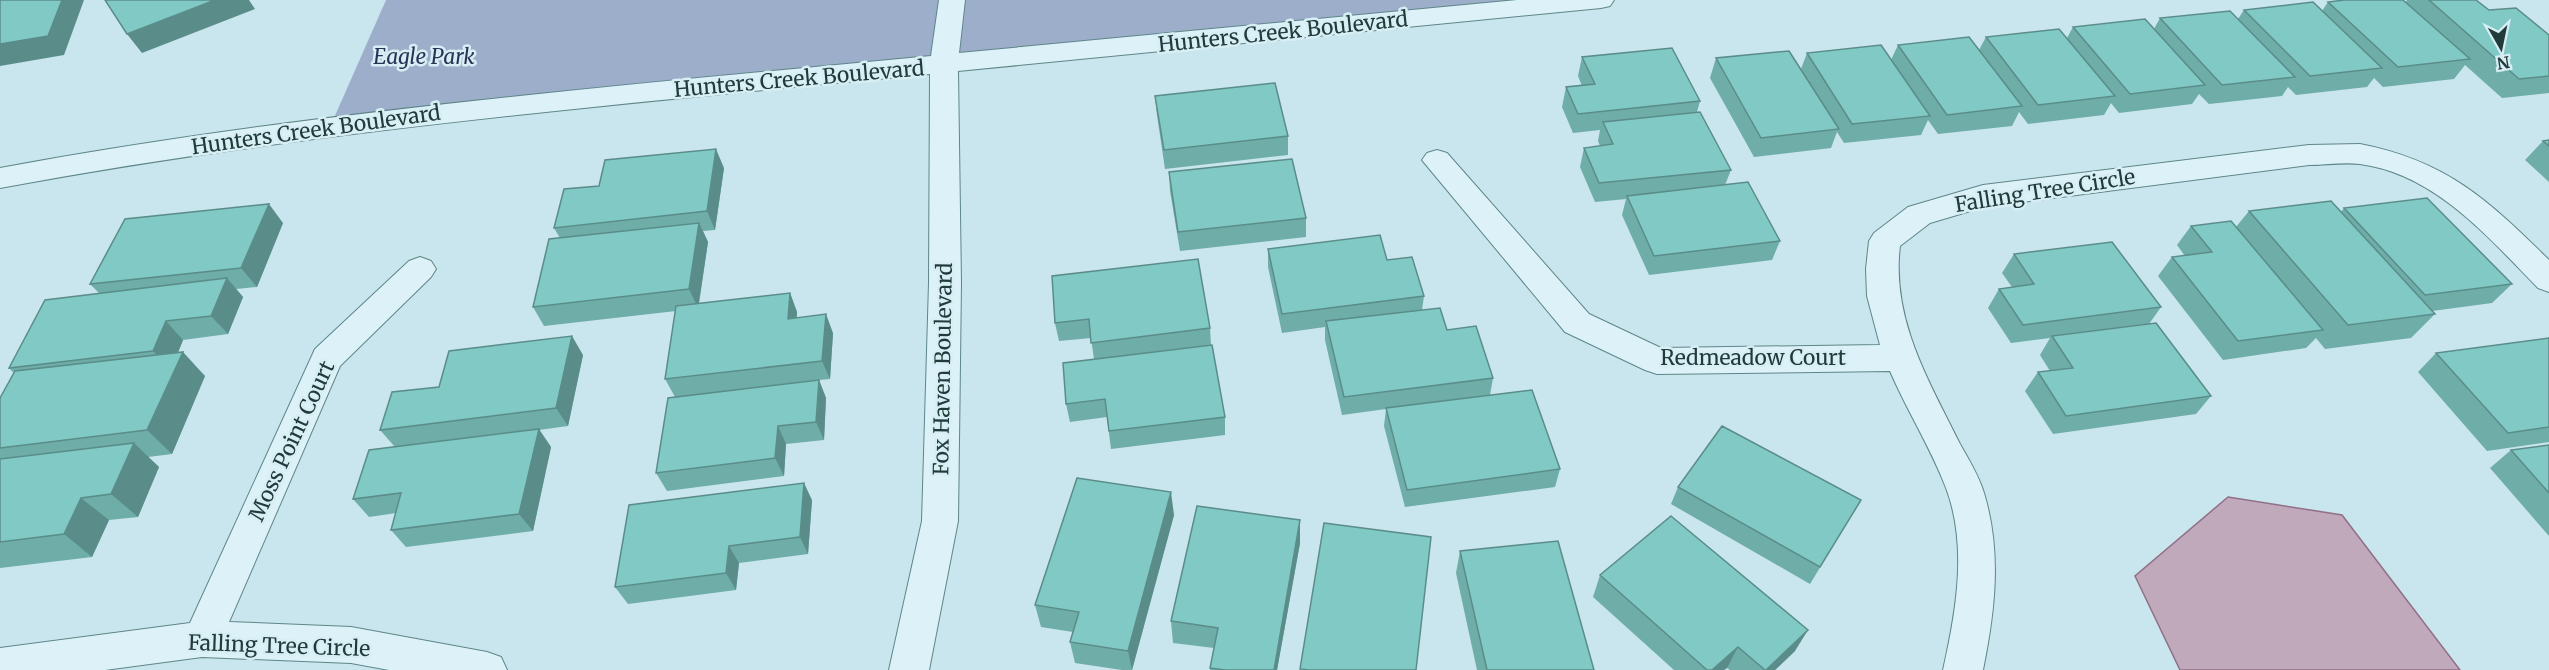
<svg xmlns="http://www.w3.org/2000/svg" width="2549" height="670" viewBox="0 0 2549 670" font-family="Merriweather,serif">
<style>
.green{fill:#9daecb}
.water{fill:#c1a9bc;stroke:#907087;stroke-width:1.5}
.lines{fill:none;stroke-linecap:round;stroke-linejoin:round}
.minor-casing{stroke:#5e8688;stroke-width:2}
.minor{fill:#dcf2f8;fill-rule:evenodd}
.wall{fill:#6fada9}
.shaded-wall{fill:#5a8d89}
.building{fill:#81c9c4;stroke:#5a8d89;stroke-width:1.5}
.labels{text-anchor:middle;stroke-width:5;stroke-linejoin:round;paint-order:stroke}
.street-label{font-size:21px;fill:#213a3a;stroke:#d8eef5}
.park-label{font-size:21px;font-style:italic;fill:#293355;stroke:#d8eef5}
</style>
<rect width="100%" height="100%" fill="#c9e5ed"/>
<path class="green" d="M386,0H1601L330,127Z"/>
<path class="water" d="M2228,497L2342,515L2460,670H2180L2135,576Z"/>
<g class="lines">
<g class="minor-casing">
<path id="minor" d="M939,0H965L959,53L1517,0H1614L1610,6L1601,8L958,71L961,283L958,521L929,670H889L922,521L929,283L930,74C619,104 307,131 0,188V168C308,111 620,86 931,56Z
M2360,144C2447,161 2488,200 2549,260V292L2538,288C2488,237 2435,174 2360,164C2343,162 2326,165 2309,165L1984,207L1930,223L1900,246C1891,319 1929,381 1960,444C1969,460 1979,476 1984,493C2002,552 1995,611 1983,670H1943C1956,612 1968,546 1946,488C1931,448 1907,411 1890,371L1657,374L1645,370L1565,332L1422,160L1427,153L1437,150L1447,153L1589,314L1661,348L1880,345L1867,296L1866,269L1869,241L1874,233L1908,207L1983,185L2309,145Z
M420,257L431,261L436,269L431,277L340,366L229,622L351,627L487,652L501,657L507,670H389L351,663L202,657L105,670H0V648L190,623L315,349L409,261Z"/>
</g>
<use href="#minor" class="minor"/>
</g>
<path class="wall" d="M2407,0H2476L2489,10L2549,35V93L2502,98L2465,65L2454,79L2383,87L2374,78L2367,87L2296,95L2288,87L2282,96L2209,104L2199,94L2192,104L2119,113L2111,103L2104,115L2028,124L2019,112L2012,126L1938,134L1928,120L1921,135L1844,143L1837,132L1831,148L1754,157L1710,78L1716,58L1801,69L1807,53L1891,60L1898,45L1979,50L1986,37L2067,38L2073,27L2154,29L2160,18L2238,19L2244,10L2322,11L2328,2H2406Z
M1582,57L1700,101L1697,112L1731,170L1725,185L1780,241L1772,260L1649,275L1622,215L1626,199L1595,202L1580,167L1584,148L1600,146L1598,141L1600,130L1573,133L1562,107L1566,87L1582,86L1578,76Z
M1155,96L1288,136V155L1165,169L1157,115Z
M2549,140V182L2525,160L2543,141Z
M724,168L715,230L703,231L708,242L699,304L790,293L797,312V318L833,333L830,379L819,380L826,398L824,440L786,444L784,476L667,491L656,473L675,397L665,379L676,311L544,326L533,307L560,238L554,228L599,186Z
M1169,172L1306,218V237L1180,251L1170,191Z
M2344,208L2512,284L2492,303L2432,311L2435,314L2411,338L2325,349L2316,338L2306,348L2223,360L2158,276L2172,257L2185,256L2177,245L2191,226L2236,227L2249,211L2341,212Z
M283,223L257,287L236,289L243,297L228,334L183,340L178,353L205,376L172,454L148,457L159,467L138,517L109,520L92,557L0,568V398L14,373L9,368L99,293L90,284Z
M1268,249L1387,260L1424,296L1422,310L1447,330L1493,378L1490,395L1560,469L1555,487L1405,507L1384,426L1386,409L1342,415L1325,340V327L1282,333L1268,267Z
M2014,254L2161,307L2149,324L2211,396L2196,414L2053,434L2025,391L2038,372L2050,371L2040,355L2050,338L2011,343L1988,308L1999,289L2012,287L2002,273Z
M1052,276L1210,328L1211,345L1225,417V435L1111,449L1107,417L1070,422L1066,404L1094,359L1091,338L1059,341L1055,323Z
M2549,338V442L2487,451L2418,372L2436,353Z
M583,355L568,426L539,430L551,447L533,531L406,547L391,530L396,513L369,517L353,499L395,447L380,430L439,387Z
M2549,445V536L2490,468L2511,450Z
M1678,487L1861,500L1810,584L1671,504Z
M812,500L808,554L739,563L736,590L628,604L615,587Z
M1174,515L1132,670H1122L1075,663L1070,642L1073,632L1041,627L1035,605Z
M1300,543L1277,670H1210L1214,648L1173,643L1171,621Z
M1460,551L1594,670H1477L1456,573Z
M1600,575L1795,651L1775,670H1730L1727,668L1724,670H1674L1593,597Z"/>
<path class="shaded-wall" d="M62,0H84L64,55L0,66V44Z
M215,0H249L255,9L142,53L127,34Z
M716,149L724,168L715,230L707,211Z
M269,204L283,223L257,287L241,268Z
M699,223L708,242L698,308L689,289Z
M227,278L243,297L228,334L211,316Z
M790,293L797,312L795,337L788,319Z
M826,314L833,333L830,379L822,361Z
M166,321L183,340L171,369L153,351Z
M572,336L583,355L568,426L556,408Z
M183,352L205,376L172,454L147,430Z
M819,380L826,398L824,440L816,422Z
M778,426L786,444L784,476L775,458Z
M539,429L551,447L533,531L519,514Z
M134,443L159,467L138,517L111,494Z
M804,483L812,500L808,554L800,537Z
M1171,492L1174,515L1132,670L1128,651Z
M81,498L109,520L92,557L64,534Z
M1300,520V543L1277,670H1274Z
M729,546L739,563L736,590L726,573Z
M1808,630L1795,651L1775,670H1766Z
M1738,647L1727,668L1724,670H1712Z"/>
<path class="building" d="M0,0H62L48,36L0,44Z
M105,0H215L127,34Z
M2344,0H2403L2470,59L2398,67L2328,2Z
M2429,0H2476L2489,10L2516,8L2549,35V76L2519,79Z
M2313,2L2382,68L2310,76L2244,10Z
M2230,11L2295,77L2222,85L2160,18Z
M2145,19L2205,85L2130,94L2073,27Z
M2059,29L2115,96L2038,105L1986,37Z
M1969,37L2022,106L1947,115L1898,45Z
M1881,45L1930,116L1852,124L1807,53Z
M1672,48L1700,101L1578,114L1566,87L1595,84L1582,57Z
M1789,51L1839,129L1761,138L1716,58Z
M1275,83L1288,136L1164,150L1155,96Z
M1700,112L1731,170L1599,183L1584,148L1613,144L1603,122Z
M2549,140V146L2543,141Z
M716,149L707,211L554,228L564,189L599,186L605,160Z
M1292,159L1306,218L1178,232L1169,172Z
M1748,182L1780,241L1654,256L1627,196Z
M2427,198L2512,284L2425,295L2344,208Z
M2331,201L2435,314L2348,325L2249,211Z
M269,204L241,268L90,284L125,219Z
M2231,221L2323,330L2238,341L2172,257L2212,252L2191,226Z
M699,223L689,289L533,307L549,239Z
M1380,235L1387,260L1412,257L1424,296L1282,314L1268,249Z
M2112,242L2161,307L2023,325L1999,289L2034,284L2014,254Z
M1198,259L1210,328L1091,343L1089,319L1055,323L1052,276Z
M227,278L211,316L166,321L153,351L9,368L45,300Z
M790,293L788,319L826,314L822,361L665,379L676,306Z
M1440,308L1447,330L1476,326L1493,378L1344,397L1326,321Z
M2156,323L2211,396L2066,416L2038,372L2073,368L2052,336Z
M572,336L556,408L380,430L392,392L439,387L449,351Z
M2549,338V427L2508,433L2436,353Z
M1212,345L1225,417L1109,431L1105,399L1066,404L1063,363Z
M183,352L147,430L0,448V398L15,371Z
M819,380L816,422L778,426L775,458L656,473L668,398Z
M1532,390L1560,469L1407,490L1386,408Z
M1722,426L1861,500L1820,567L1678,487Z
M539,429L519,514L391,530L401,493L353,499L369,450Z
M134,443L111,494L81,498L64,534L0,542V459Z
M2549,445V493L2511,450Z
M1077,478L1171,492L1128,651L1070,642L1079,612L1035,605Z
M804,483L800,537L729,546L726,573L615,587L629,505Z
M1197,506L1300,520L1274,670H1225L1210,668L1218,628L1171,621Z
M1671,516L1808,630L1766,670H1765L1738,647L1712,670H1707L1600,575Z
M1324,523L1431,537L1416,670H1309L1300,669Z
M1558,541L1594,670H1487L1460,551Z"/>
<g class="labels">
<g class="street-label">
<text transform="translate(1283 32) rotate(-6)" y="7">Hunters Creek Boulevard</text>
<text transform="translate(799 79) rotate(-5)" y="7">Hunters Creek Boulevard</text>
<text transform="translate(316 130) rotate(-8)" y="7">Hunters Creek Boulevard</text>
<text transform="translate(2045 191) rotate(-9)" y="7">Falling Tree Circle</text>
<text x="1753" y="365">Redmeadow Court</text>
<text transform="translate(943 369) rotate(-89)" y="7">Fox Haven Boulevard</text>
<text transform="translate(292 441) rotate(-65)" y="7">Moss Point Court</text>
<text transform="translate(279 646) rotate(2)" y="7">Falling Tree Circle</text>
</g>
<g class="park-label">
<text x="424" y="64">Eagle Park</text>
</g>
</g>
<g transform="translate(2501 48) rotate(171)" stroke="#d8eef5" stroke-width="4.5" paint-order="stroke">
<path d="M0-4.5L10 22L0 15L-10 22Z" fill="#213a3a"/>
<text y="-9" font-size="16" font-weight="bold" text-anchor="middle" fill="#213a3a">N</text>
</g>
</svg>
